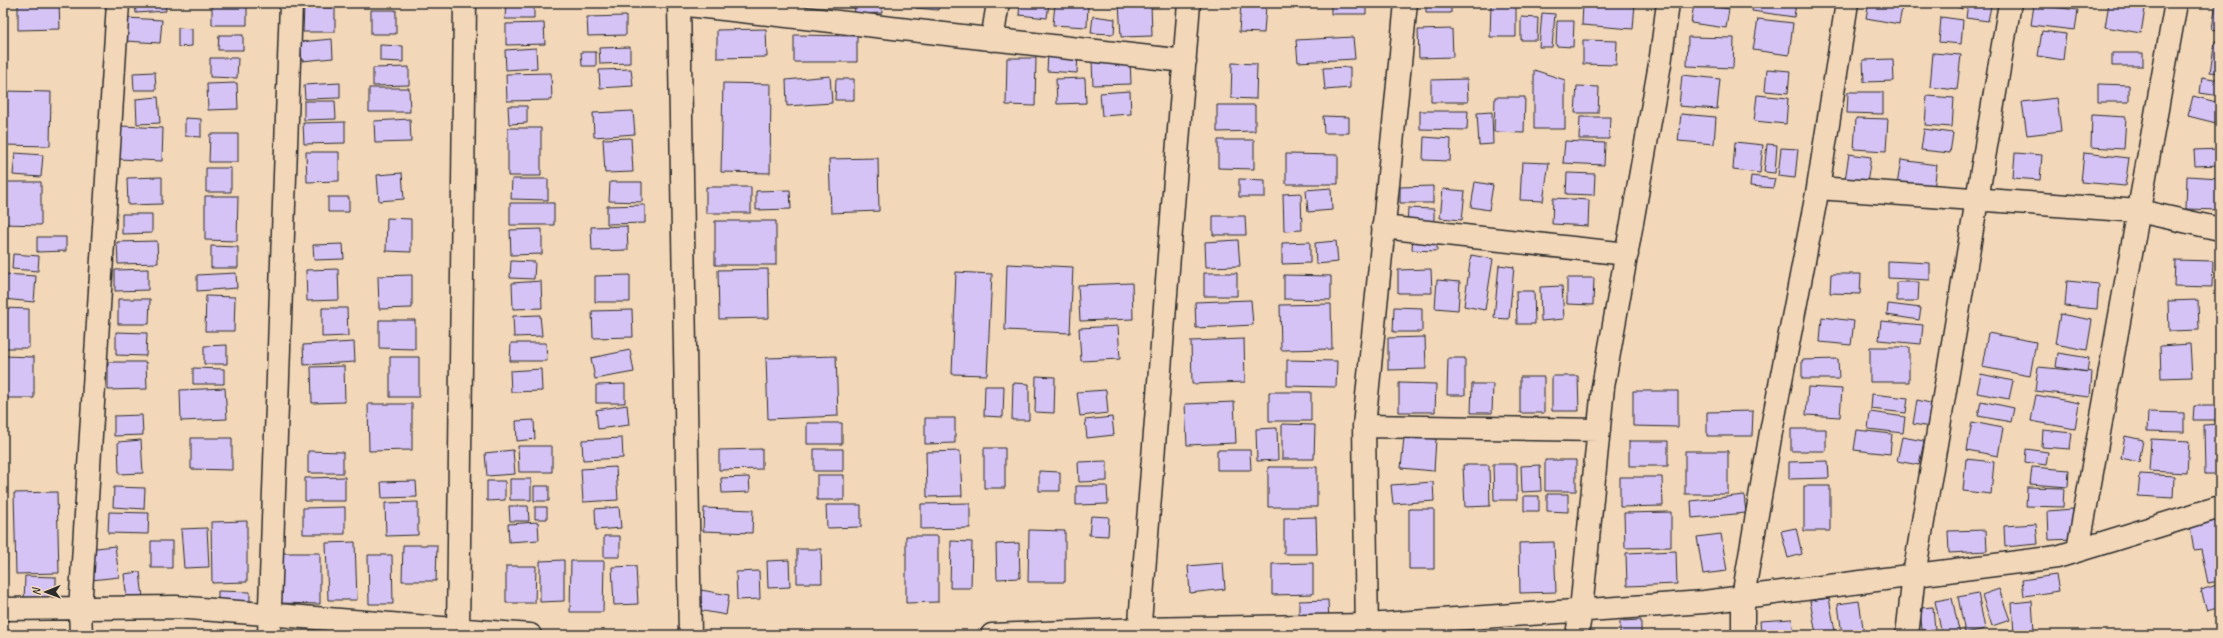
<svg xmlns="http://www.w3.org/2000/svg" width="2223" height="638" viewBox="0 0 2223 638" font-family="Caveat,sans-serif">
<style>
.building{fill:#d6c3f5;stroke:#2b2b2b}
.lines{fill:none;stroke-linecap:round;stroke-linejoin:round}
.minor-casing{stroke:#2b2b2b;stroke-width:25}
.minor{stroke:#f2d7b9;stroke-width:22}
</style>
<rect width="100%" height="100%" fill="#f2d7b9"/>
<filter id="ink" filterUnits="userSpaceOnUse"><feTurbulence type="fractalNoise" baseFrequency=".025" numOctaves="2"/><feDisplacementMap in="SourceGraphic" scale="8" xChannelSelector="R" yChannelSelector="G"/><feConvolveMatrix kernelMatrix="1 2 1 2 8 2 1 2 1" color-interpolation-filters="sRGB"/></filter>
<g filter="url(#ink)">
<path class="building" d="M18,3H59L60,29L18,30Z
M135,3H165L166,11L136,13Z
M212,3H247V25H212Z
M317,3H341V5L317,4Z
M374,3H402V4H374Z
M506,3H534V19H505Z
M854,3H882V13L855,14Z
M889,3H910V4Z
M917,3H939L938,10L916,8Z
M1020,3H1049L1047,18L1019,15Z
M1055,3L1088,4L1087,27L1053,25Z
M1119,3H1151L1152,36L1121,37Z
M1241,3L1266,5L1264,33L1239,32Z
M1331,3H1366V14H1331Z
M1426,3H1451V13H1426Z
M1583,3H1635L1633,29L1582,25Z
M1753,3H1796L1794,17L1752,11Z
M1869,3H1903L1899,24L1866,18Z
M1947,3H1965L1963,9Z
M1968,3L1991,6L1988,21L1966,18Z
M2056,3H2083L2082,7Z
M2109,3H2146L2141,33L2105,27Z
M2216,3H2220V31L2212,29Z
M1491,4L1516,5V37H1490Z
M1694,4L1729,9L1726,28L1691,23Z
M2034,5L2078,10L2075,30L2031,25Z
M304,7L335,8V32H303Z
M371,10H396V34H371Z
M1542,13L1555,14L1552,47H1539Z
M626,16V35L588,36L587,17Z
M1093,16L1115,19L1114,34L1091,33Z
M1521,17L1538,18L1537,40H1521Z
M1941,17L1963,20L1961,44L1939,42Z
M127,18L162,20L160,43L125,41Z
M1758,19L1793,23L1789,55L1753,50Z
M1557,21H1574L1573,47L1556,46Z
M544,23L545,44L506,45V24Z
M178,28L192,29V46L178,47Z
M766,29L767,57L717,58V30Z
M1452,29L1453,57L1419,58L1418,30Z
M2042,31L2066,34L2063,60L2038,56Z
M219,35H243V50H218Z
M794,35L857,36V62H794Z
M1353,37L1355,59L1298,62L1296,40Z
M1688,37L1734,38L1733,68L1687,66Z
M332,39L333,58L302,61L300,42Z
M1583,40L1617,41L1616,65L1583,64Z
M2215,41L2220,42V73L2210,72Z
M380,45L403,46V62L380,61Z
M630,47V63L600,64L599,48Z
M536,48L537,68L506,70L505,50Z
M581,52H596V66H582Z
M1048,53L1078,54L1077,73L1047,71Z
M1933,53L1961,55L1957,90L1930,87Z
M2112,53H2143V66H2112Z
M210,58H238L237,78L210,77Z
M1007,58H1036L1035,106L1006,105Z
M1893,59L1894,81L1864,82L1863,60Z
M1130,60L1131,84L1093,85L1092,61Z
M1232,63L1257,64L1256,99L1231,98Z
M409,67V85L373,86V68Z
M1350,67V88L1325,90L1323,68Z
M631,69L633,86L600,88L599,70Z
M1767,69L1790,71L1788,93L1765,91Z
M1534,70L1565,80V129H1534Z
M155,72L156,90H134L133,73Z
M551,73L552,100L507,101L506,74Z
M1682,75L1720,79L1717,109L1679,106Z
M830,76L832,103L787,106L786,80Z
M2202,77L2220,80V96L2200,93Z
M1085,78L1086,103L1057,104L1056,79Z
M836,79H854V100H835Z
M1467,79L1468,102H1431V80Z
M237,83L238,109L208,110L207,84Z
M340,83V98L305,99L304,85Z
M723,83L771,84L770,173L721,172Z
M2098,84L2129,85V102H2098Z
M1577,86L1599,87L1598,113H1575Z
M369,88H409L410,112H369Z
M3,91L51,92L50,146L3,145Z
M1130,91L1131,114L1102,116L1100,93Z
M1848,92H1883V114L1847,113Z
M1757,95L1788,98L1786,124L1754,121Z
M1927,96L1954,98L1952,127L1925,125Z
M2193,96L2220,103V124L2188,116Z
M158,97L160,123L137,124L136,99Z
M1495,97H1525L1524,133L1494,132Z
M2057,98L2061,131L2027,135L2022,102Z
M304,101H335L336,119L304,120Z
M1217,105H1255V131L1217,132Z
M508,106H527V123L509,124Z
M633,111L635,134L594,137L593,113Z
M1420,111H1468L1467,130L1420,129Z
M1492,112L1493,144L1479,145L1477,113Z
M1681,114L1716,117L1714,144L1678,141Z
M2092,115L2126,117L2124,149L2091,147Z
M1323,116L1349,117V133H1324Z
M1580,117H1610L1609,139H1579Z
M185,118L201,119V137L185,136Z
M1856,118L1888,119L1886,151L1854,149Z
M410,119L411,142L375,143L374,121Z
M345,122V143L304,144L303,123Z
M121,126L163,128L162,161L119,159Z
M508,128H541V176H508Z
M1924,129L1953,133L1950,153L1921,150Z
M210,134H238V162H209Z
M1424,137L1451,139L1450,161L1423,160Z
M631,138L633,172L605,173L603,139Z
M1218,140H1254V169L1218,168Z
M1565,141L1605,143L1604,165L1563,163Z
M1735,142L1763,145L1760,173L1733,170Z
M1767,144L1777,145L1775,173L1764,172Z
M1781,148L1798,149L1795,178L1778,176Z
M2220,149V165L2195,166L2194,150Z
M306,152H339V181L307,182Z
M15,153L43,155L41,177L13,175Z
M2015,153L2042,155L2040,180L2013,178Z
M2084,153L2129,158L2125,186L2081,182Z
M1286,154L1338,155V184H1286Z
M1849,154L1871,157L1866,190L1844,187Z
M878,158L879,211L831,213L829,159Z
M1901,160L1937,165L1934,190L1897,185Z
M1522,162L1549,163L1543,201L1520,200Z
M206,168H231V192H206Z
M402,173L404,199L379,201L377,175Z
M1567,173L1595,174L1594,195L1566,194Z
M1751,176L1775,179L1773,188L1750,186Z
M2187,176L2220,178V210L2186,209Z
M162,177V204L128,205L127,178Z
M512,179H548V200L511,199Z
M1239,179L1265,180V197H1239Z
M5,182H41V225L4,224Z
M610,182H642V202L609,201Z
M1475,182L1493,185L1489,210L1471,207Z
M1433,186V203H1400V187Z
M706,187H751V213H706Z
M1331,188L1332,210L1308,212L1306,190Z
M1443,189L1465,191L1462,220L1440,218Z
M790,190L791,209L756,210V191Z
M1301,193L1302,230L1284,231L1283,194Z
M205,196H238L237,241L205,240Z
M328,197H349V212H328Z
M1553,198L1589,200L1588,226L1552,224Z
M510,203H554V225H510Z
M645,205V223L607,224V206Z
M1408,208L1434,209V227L1407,226Z
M122,214H152V233L122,234Z
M1213,216H1245L1246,235H1213Z
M387,218L411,219V252L386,251Z
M715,221H776V265H715Z
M627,226L628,250L592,251L591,227Z
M542,229V254L511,255L510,230Z
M1413,234L1437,235V251L1412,250Z
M37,237H66V251L37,252Z
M1238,240L1240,266L1206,267L1205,242Z
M157,241L158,263L118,264L117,242Z
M1336,241L1338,262L1316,264L1315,243Z
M1310,242V263L1282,264V243Z
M343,244L344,259L314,260L313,245Z
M211,246L238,247V268H211Z
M13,254L39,256L38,271L12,269Z
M1471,255L1493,259L1485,310L1464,306Z
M2175,260L2213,261L2212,287L2174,286Z
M511,261L535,262L534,279L510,278Z
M1888,261L1930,263V280L1888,278Z
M1007,264L1073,267L1070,333L1005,330Z
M1499,265L1514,267L1509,319L1494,318Z
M148,269V290L115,291V270Z
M338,269L339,300L307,301L306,270Z
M768,269L769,318L719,319L718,270Z
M1431,269L1432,293H1398V270Z
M956,272L992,274L987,375L952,374Z
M236,273L237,288L197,291V275Z
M1204,273H1237V296H1204Z
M3,274L36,276L34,302L3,299Z
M1831,274H1861L1860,294L1830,293Z
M412,275V308L379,309L378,276Z
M630,275V302H595V276Z
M1284,275L1331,276V300L1284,299Z
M1567,278H1594L1593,305L1567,304Z
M1437,280L1460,282L1458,310L1435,308Z
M541,281L542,308L513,309L512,283Z
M2067,281L2099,284L2097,309L2065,306Z
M1897,282H1919L1918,301H1897Z
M1132,283L1133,319L1080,321L1078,285Z
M1562,286L1564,319L1541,321L1540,287Z
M1516,291H1534L1535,324H1517Z
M206,296L235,297L234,331H205Z
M118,299H150L149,324H118Z
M1251,300L1253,325L1196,328L1195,302Z
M2198,300L2199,330L2169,331L2168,301Z
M1331,304L1332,349L1281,350L1280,305Z
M1888,304L1921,308L1919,320L1887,315Z
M1394,307L1422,308V332H1393Z
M3,308L29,309V348H3Z
M322,308H347L348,336L322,337Z
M632,310L633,337L593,338L592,311Z
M2060,314L2092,320L2087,350L2055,344Z
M540,315L542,336L514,337L513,316Z
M1822,317L1854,321L1851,345L1820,342Z
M379,320H415V349L379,348Z
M1881,321L1923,325L1921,344L1879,340Z
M1118,326L1120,359L1081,361L1079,328Z
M116,332L147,333L146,356L116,355Z
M1988,333L2036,342L2030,376L1982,367Z
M1425,337L1426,369L1388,370V338Z
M1244,339L1245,382L1192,384L1191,341Z
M354,342L355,362L304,365L303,345Z
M511,343H546L547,361H510Z
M2190,344L2192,377L2161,378L2160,346Z
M227,345V364H204V346Z
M1870,347H1909V382H1870Z
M630,350L634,372L595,379L591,358Z
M2058,353L2089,358L2087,372L2056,367Z
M3,356L34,357V398H3Z
M836,356L838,416L768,419L766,358Z
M390,357H419V397H390Z
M1448,358H1465V395H1447Z
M1838,359L1839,379H1802V360Z
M1287,360L1337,361L1336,387L1287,386Z
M108,362H146L147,389L108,390Z
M344,366L345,402L312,403L311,367Z
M2038,367L2092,372L2090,397L2035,391Z
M193,368L224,369V384H193Z
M541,369L542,391L511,392L510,371Z
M1981,374L2013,381L2009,399L1977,393Z
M1036,376L1055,377L1054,413L1035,412Z
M1552,376H1578L1579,411H1552Z
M1520,377H1544V413H1520Z
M1013,383L1029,384V420H1012Z
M1399,383L1436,384L1435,412H1399Z
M625,384V403H596V385Z
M1472,384H1493L1492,413H1471Z
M985,386H1004L1003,417L984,416Z
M1808,387L1842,389L1840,417L1806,415Z
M225,388L227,419L181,421L180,390Z
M1106,390L1108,413L1080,416L1077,392Z
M1633,391H1678V427L1633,426Z
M1269,392H1311V421H1269Z
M1872,394L1908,398L1906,413L1871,409Z
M2036,395L2079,403L2075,429L2031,421Z
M1917,400L1934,404L1930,427L1913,424Z
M1981,401L2014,408L2011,422L1978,416Z
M1234,402L1236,443L1187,445L1185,404Z
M368,404H412V450L369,451Z
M627,405L629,425L598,429L596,410Z
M2194,406H2220V420H2193Z
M1753,411L1752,436H1707V412Z
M1870,412L1905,417L1903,433L1868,429Z
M2148,412L2184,413V432L2147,431Z
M142,415L143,435L114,436V416Z
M1112,417L1114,435L1087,438L1085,420Z
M925,418H955V443L925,444Z
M534,420L535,439L517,441L516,421Z
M1972,422L2003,428L1998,456L1967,450Z
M807,423H842V444H807Z
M1282,424L1315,425L1314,459H1282Z
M2220,424V474H2205L2204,425Z
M1277,428L1278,460L1257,461L1256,429Z
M1791,429H1826V451H1791Z
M1857,430L1892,434L1890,454L1854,450Z
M2043,430L2072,433L2070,449L2042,447Z
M2125,436L2143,440L2139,462L2121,458Z
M1404,437L1436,439L1434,471L1401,468Z
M1902,437L1924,441L1919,465L1897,461Z
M191,438H232V470L191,469Z
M622,438L623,458L583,460L582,440Z
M2151,439L2189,441L2187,473L2149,471Z
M141,440L143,473L119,474L118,442Z
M1629,441H1668V466H1629Z
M518,446H552V472H519Z
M984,448H1005V488H984Z
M762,449V469L719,470V450Z
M814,449H843V471H814Z
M2026,449L2048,452L2046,465L2025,462Z
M513,450L515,474L487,476L485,453Z
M1217,450H1250L1251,470H1217Z
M308,451L343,452V473H308Z
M960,451L962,496L927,497L926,452Z
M1685,451H1728V494H1685Z
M1966,459L1994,462L1991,494L1963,491Z
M1545,460H1576V491H1545Z
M1107,461V481L1079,482L1078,462Z
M1828,461L1829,478L1789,479V462Z
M1493,464H1517V500H1494Z
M1463,465H1489L1490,506L1465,507Z
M1540,465L1541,491L1522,492L1521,466Z
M616,467L618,500L583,502L581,469Z
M1268,467H1317V507H1268Z
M2032,467L2069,470L2068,487L2030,484Z
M1039,471L1060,472V491H1039Z
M2140,474L2174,476L2173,498L2138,496Z
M817,475H844V500H817Z
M345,477V501H305V478Z
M749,477L750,492L722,493L721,478Z
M1620,477H1662L1663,506L1620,507Z
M510,479H531V500H510Z
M416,481L417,497L382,498L381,482Z
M487,481H505V500L487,501Z
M1433,482L1434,501L1393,504L1391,485Z
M534,486H549V501H534Z
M1076,486H1107L1108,504L1076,505Z
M1804,486H1830V531H1804Z
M114,487L145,488L144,509L113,507Z
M2027,487L2064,488L2063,507L2026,506Z
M57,492L59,573L16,574L14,493Z
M1547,494H1568V512L1547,511Z
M1744,495L1746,513L1692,518L1691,501Z
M1524,496H1539V511H1524Z
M418,502V535L386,536L385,503Z
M970,503V528L921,529V504Z
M826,505H861V527L827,528Z
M509,506H528L529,521H510Z
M345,507V534H303V508Z
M535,507H547V519H535Z
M619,507L621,528L596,530L595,509Z
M704,508L753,510L752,533L703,531Z
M1409,509H1434V569H1409Z
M2073,509L2074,539L2049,540L2048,511Z
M109,512L149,513L148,534L108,533Z
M1671,512V547L1625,548L1624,513Z
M1091,516L1109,517L1108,536L1089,535Z
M1316,517L1317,554H1284V518Z
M2220,520V581L2208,583L2201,549L2194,550L2190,526Z
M247,521V582L212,583L211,522Z
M3,522H7L6,570H3Z
M538,522L539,540L509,542L508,524Z
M2036,524L2038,544L2005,547L2004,526Z
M207,528L209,567L184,568L181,529Z
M1796,528L1802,554L1788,558L1781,531Z
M1029,530L1065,531V582H1028Z
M1986,530L1987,551L1949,553L1948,531Z
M1721,534L1727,571L1703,574L1697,537Z
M604,536H620V557H604Z
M906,536H938V602L906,603Z
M151,541H172V568H151Z
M951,541L972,542L971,588H950Z
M355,542L357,600H328L326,543Z
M1554,542L1556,592L1520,593L1519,543Z
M1019,543L1020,578L997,579L996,544Z
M403,545H437L436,581H402Z
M115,546L119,577L91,580L87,549Z
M797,549H821L822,583H797Z
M1676,551L1677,584L1627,586L1626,553Z
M279,553H320V604L278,603Z
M368,555H392L393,604H369Z
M564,560V601L540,602V561Z
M789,560L790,587L768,588L767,561Z
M571,561H604L603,612H570Z
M1223,563L1225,589L1190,593L1188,566Z
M1313,563V594L1272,595V564Z
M506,566H536L535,603H506Z
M636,566L638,604L614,605L612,567Z
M759,571L760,599L737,600L736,572Z
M140,572L143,598L127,600L124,574Z
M2056,575L2059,591L2024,596L2022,580Z
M25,576L56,577V603H24Z
M2220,584V607L2207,611L2201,590Z
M1999,589L2010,620L1992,626L1982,595Z
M701,590L729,595L726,615L698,610Z
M218,591L250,592V608L218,607Z
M1978,593L1985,629L1965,633L1958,597Z
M1829,598L1835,631L1816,634L1810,601Z
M1952,598L1960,635H1942L1935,601Z
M1328,600L1329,622L1299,623V601Z
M1859,601L1864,634L1842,635L1838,604Z
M2032,601L2034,632L2014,634L2012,603Z
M1933,607L1935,629L1922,630L1920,608Z
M1792,619L1794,635H1761L1760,621Z
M1641,620V635H1620V621Z
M1529,632H1547L1548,635H1529Z"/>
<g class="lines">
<g class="minor-casing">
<path id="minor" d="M679,3L690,635
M679,4L1185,61
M992,40L998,3
M1818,188L2139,211L2220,229
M1383,227L1627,254
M1364,426L1599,430
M2078,550L2176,3
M3,609L176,607L530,635
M81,635L80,610L118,3
M269,635L291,3
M458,635L465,3
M992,635L1140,629L1368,625L1704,602L2057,557L2220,507
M1139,635L1189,3
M1367,635L1364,426L1406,3
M1577,635L1581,610L1603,387L1660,64L1668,3
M1743,635V597L1771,432L1818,188L1847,3
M1907,635L1914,575L2010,3"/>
</g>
<use href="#minor" class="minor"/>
</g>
</g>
<rect width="2223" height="638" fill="none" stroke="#f2d7b9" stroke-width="16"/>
<rect x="8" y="8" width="2207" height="622" fill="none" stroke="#2b2b2b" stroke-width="1.5" filter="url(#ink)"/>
<g transform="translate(46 592) rotate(269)" stroke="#f2d7b9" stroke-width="3" paint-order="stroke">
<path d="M0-3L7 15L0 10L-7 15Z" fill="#2b2b2b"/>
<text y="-6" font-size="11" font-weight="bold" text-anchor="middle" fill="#2b2b2b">N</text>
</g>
</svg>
